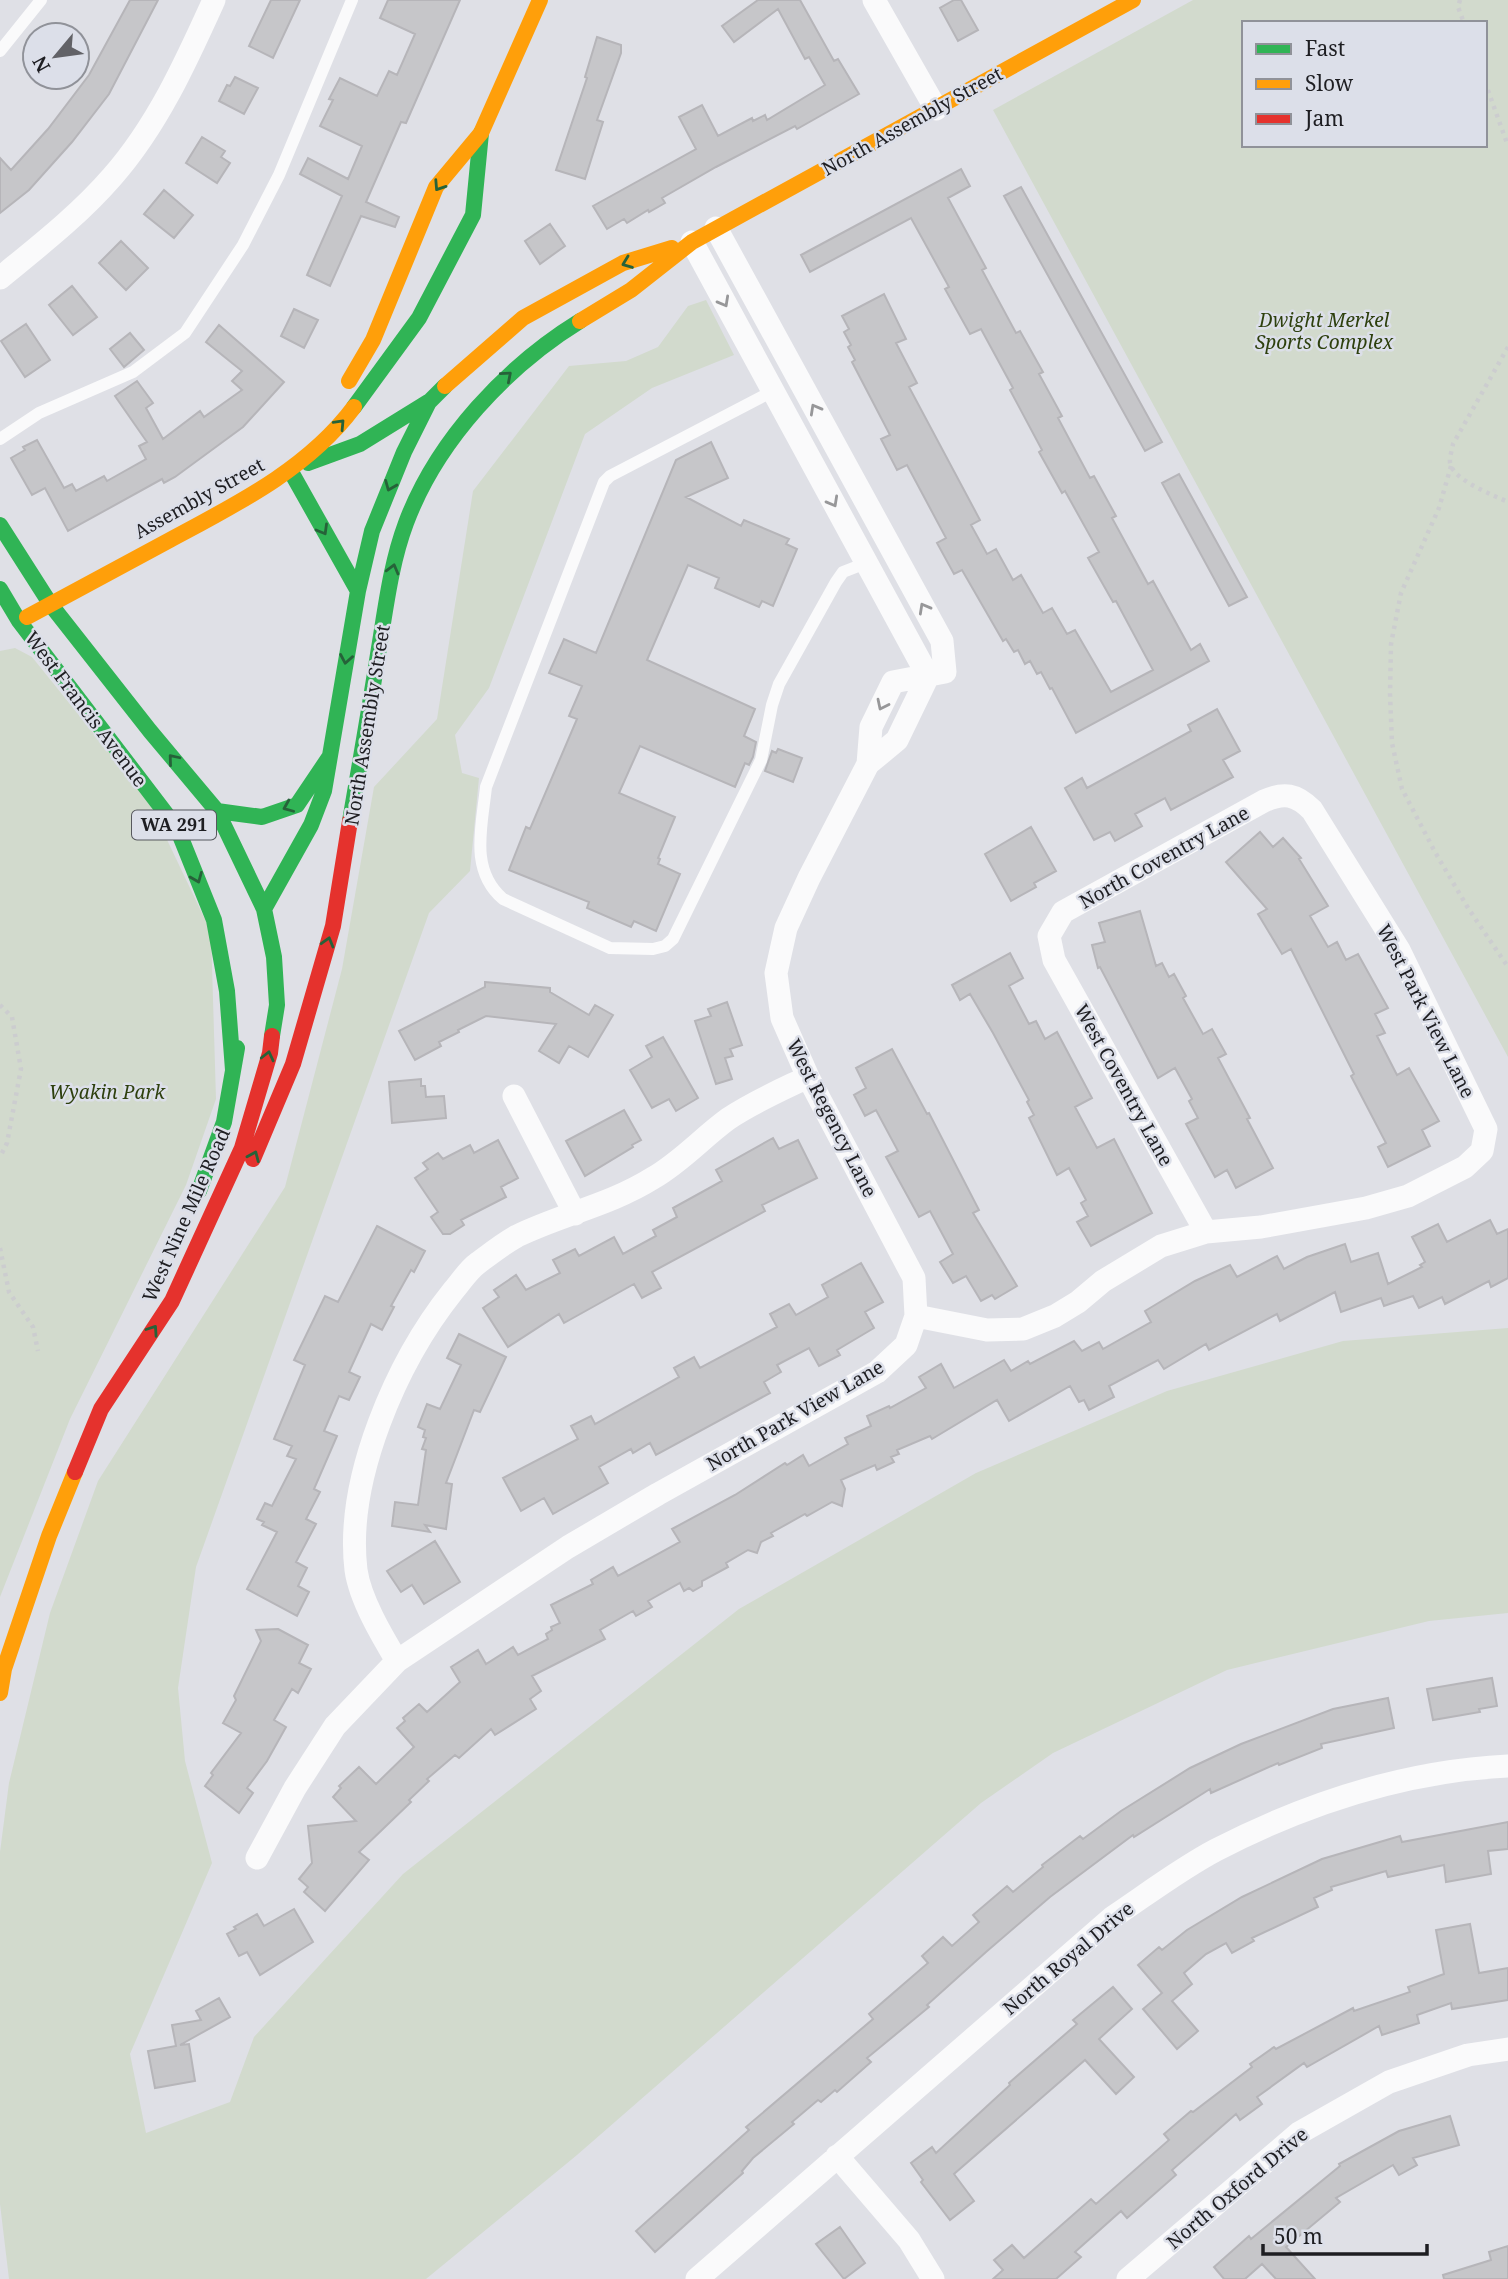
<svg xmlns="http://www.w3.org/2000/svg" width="1508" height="2279" viewBox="0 0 1508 2279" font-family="'Noto Serif',serif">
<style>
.green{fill:#d2dacd;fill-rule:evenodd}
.building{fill:#c6c6c9;stroke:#b6b5b9;stroke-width:2}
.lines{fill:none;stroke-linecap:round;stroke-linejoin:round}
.path{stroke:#cccdcf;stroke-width:4.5;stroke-dasharray:3.5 5;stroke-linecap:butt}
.lane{stroke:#fafafb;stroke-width:12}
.street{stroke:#fafafb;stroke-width:23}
.fast{stroke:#30b455;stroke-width:16}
.slow{stroke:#ff9f0a;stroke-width:16}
.jam{stroke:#e5322d;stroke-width:16}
.oneway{stroke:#266239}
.oneway2{stroke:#979799}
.labels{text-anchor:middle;stroke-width:5;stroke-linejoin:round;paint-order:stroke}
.shield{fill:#dcdfe9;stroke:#57585e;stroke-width:2}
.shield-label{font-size:18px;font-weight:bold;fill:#1e1e22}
.street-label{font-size:19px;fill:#1e1e22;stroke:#dcdfe9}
.park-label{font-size:19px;font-style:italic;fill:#2e400e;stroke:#dcdfe9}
</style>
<rect width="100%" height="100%" fill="#dfe0e6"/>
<path class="green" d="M1193,0H1508V1057L993,110ZM1244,23H1485V145H1244Z
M706,300L734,355L652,388L585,434L489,688L455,735L462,773L479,778L470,871L429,913L196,1567L178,1688L185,1761L212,1863L130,2054L146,2133L230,2102L254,2037L403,1874L739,1609L976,1473L1167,1391L1343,1341L1508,1328V1613L1429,1621L1227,1670L1053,1753L981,1803L577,2155L426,2279H9L0,2204V1852L9,1783L50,1613L98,1481L285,1187L342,969L374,787L437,719L473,491L569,366L626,361L658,347L688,306Z
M15,648L32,657L149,802L211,932L216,1099L186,1185L70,1419L0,1597V651Z"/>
<path class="building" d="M130,0H158L109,94L72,142L29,190L0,213V158L11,170L48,129L89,75Z
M271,0H300L273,58L249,46Z
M388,0H460L406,123L401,122L366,202L399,217L395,227L361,216L330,286L307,275L342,196L300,174L308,158L348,179L362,146L320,126L333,100L329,99L340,78L377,96L389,71L397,75L415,34L380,18Z
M758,0H800L834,61L838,59L859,94L797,129L795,126L716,167L662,198L665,203L649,212L648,210L627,223L624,219L607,229L593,206L696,149L679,117L702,105L718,136L752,118L753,121L765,115L767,120L825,85L809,57L805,59L778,9L734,42L722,26Z
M954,0H961L978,30L958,41L940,8Z
M597,37L621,45V53L597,120L603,122L585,179L556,170L587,78L585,77Z
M235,77L258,88L244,114L219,101L227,85L230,86Z
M202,137L225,151L221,157L230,163L217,183L186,163Z
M961,169L970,186L948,198L986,268L982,270L1016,333L1020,331L1043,372L1039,374L1062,416L1058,418L1090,478L1094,476L1116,516L1112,518L1148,584L1153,581L1191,650L1200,644L1209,661L1076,733L1052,688L1050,689L1041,672L1037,674L1030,661L1025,664L1018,650L1014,652L1006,639L1003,641L962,570L954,574L937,543L946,538L907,465L897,470L881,439L890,435L852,362L855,360L848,347L851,345L844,332L849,329L842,316L884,294L906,339L896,343L917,383L909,387L980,520L971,525L987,554L996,549L1013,580L1021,575L1043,613L1052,608L1067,634L1075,630L1111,692L1153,670L1116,601L1113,602L1088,558L1099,552L1065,491L1062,493L1039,452L1042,450L1010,390L1013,388L981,329L970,334L945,289L949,287L911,218L810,272L801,255Z
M1021,187L1162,442L1145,451L1004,196Z
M164,190L193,215L174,238L144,214Z
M550,224L565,246L540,264L525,241Z
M121,241L148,268L126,290L99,263Z
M72,286L97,317L73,335L49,305Z
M294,309L318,320L304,348L281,336Z
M26,324L50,360L25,377L1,341Z
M219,325L284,382L243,427L175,477L164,483L162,479L68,531L45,488L32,495L11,458L25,450L23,447L37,440L64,488L72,484L76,491L104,476L107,481L146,459L139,446L147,442L115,396L137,381L153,403L146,408L163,439L200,411L204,417L242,390L232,381L242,371L206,342Z
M130,333L144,350L124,367L110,349Z
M711,442L728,478L686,497L741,526L744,520L789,539L786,544L797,549L773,606L762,601L759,607L715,588L719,578L688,565L647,660L755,709L744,736L756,742L753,757L749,765L745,763L735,787L640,746L619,793L675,817L658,858L660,859L658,864L680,874L656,931L634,921L631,927L587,908L589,902L509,870L526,827L530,829L577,719L569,716L582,686L549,673L564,639L596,653L676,460Z
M1179,474L1247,597L1229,606L1162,483Z
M1217,709L1240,751L1223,760L1233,777L1171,810L1165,798L1135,814L1142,826L1115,841L1110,832L1094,840L1065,788L1082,778L1087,788L1191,731L1188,725Z
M778,749L802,758L793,782L765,771L772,751L776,753Z
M1031,827L1056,871L1034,883L1036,887L1011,901L985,854Z
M1260,832L1273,847L1283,838L1301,858L1299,859L1328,906L1310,916L1328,947L1337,942L1346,960L1358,954L1388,1008L1375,1014L1385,1033L1377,1036L1397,1075L1409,1068L1439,1121L1422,1130L1430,1146L1388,1167L1378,1147L1386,1143L1351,1076L1354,1074L1291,949L1282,954L1258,914L1267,909L1226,862Z
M1140,911L1156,966L1162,963L1169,977L1174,974L1186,996L1183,998L1203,1034L1212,1029L1226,1054L1218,1058L1250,1118L1247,1119L1273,1168L1236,1188L1227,1170L1215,1177L1186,1124L1198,1118L1189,1101L1192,1099L1175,1068L1158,1078L1100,967L1098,968L1092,945L1105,942L1099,923Z
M1010,953L1023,978L1009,986L1029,1024L1036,1021L1045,1039L1057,1032L1092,1098L1075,1107L1097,1148L1114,1139L1152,1213L1091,1246L1077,1222L1088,1216L1081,1203L1086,1200L1069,1168L1057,1175L1029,1118L1034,1115L1027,1102L1029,1100L993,1033L970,994L960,1000L952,985Z
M485,982L550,988V992L589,1015L595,1005L613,1015L588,1057L569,1046L559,1063L539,1051L556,1024L486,1016L458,1030L459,1032L439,1042L441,1046L415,1060L399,1031L485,987Z
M727,1002L742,1045L730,1049L733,1056L725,1058L732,1079L716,1084L695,1021L711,1016L708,1009Z
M663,1037L698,1098L676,1111L669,1099L652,1108L630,1070L652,1057L646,1046Z
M892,1049L927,1114L929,1113L979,1210L973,1213L1017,1286L995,1299L992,1295L981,1301L966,1276L953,1283L940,1262L953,1254L930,1211L919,1217L886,1157L898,1151L876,1110L865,1116L854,1095L866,1088L856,1068Z
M421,1079V1086H425L426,1097L444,1096L446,1118L392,1123L389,1082Z
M624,1110L641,1140L632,1145L633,1147L585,1176L566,1141Z
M773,1138L779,1149L798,1140L817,1178L762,1205L765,1211L652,1272L661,1288L642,1298L634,1284L564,1323L559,1314L508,1347L483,1308L499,1297L494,1290L516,1275L526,1290L560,1273L553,1260L575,1249L579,1256L614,1237L623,1254L656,1236L653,1230L677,1217L673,1208L722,1181L716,1170Z
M498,1140L518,1178L501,1187L506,1197L461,1220L464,1225L450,1234H443L431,1217L438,1212L415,1178L428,1169L423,1163L438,1153L443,1159L470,1145L474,1153Z
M1490,1220L1497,1234L1508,1229V1278L1491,1287L1489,1281L1445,1304L1442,1297L1419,1308L1413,1296L1384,1306L1381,1298L1341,1312L1335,1292L1280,1321L1277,1314L1209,1350L1206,1344L1164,1369L1158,1360L1109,1386L1114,1397L1089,1410L1084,1400L1079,1402L1070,1386L1009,1421L997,1400L932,1439L930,1436L897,1450L899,1454L891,1457L894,1462L877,1470L875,1465L841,1480L845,1489L842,1506L832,1502L807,1516L805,1514L771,1533L773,1536L761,1542L757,1553L748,1550L726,1563L728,1567L702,1581V1586L693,1591L689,1588L684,1591L680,1583L648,1601L652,1607L636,1616L633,1611L600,1630L605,1639L532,1676L541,1691L530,1699L536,1709L495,1735L491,1729L459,1758L455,1755L427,1779L429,1781L409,1800L411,1802L359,1852L369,1860L325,1911L304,1892L308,1887L299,1879L312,1863L308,1826L356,1821L333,1797L341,1788L339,1786L359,1767L376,1784L414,1747L397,1728L405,1721L403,1718L419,1704L427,1712L460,1682L451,1667L478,1650L486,1664L513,1647L518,1655L548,1639L546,1634L552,1630L551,1627L560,1623L551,1605L593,1584L591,1580L613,1567L618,1576L680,1542L672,1529L735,1495L785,1463L787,1465L803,1455L809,1466L848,1444L845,1438L871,1426L867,1416L889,1406L890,1408L926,1388L919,1377L941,1364L954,1388L1004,1360L1011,1371L1028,1361L1030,1364L1074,1341L1082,1351L1099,1342L1103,1349L1151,1322L1145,1311L1195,1281L1230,1265L1237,1277L1277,1256L1284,1269L1307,1257L1345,1244L1351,1262L1378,1253L1388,1284L1422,1267L1420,1265L1425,1262L1412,1237L1438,1224L1447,1242Z
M377,1226L425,1251L414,1272L411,1270L391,1306L394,1307L382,1330L371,1324L349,1372L360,1377L349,1400L339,1396L324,1431L337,1436L314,1489L320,1492L306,1519L316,1524L296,1562L307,1568L298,1586L309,1592L297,1616L247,1589L277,1532L262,1525L264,1522L257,1519L265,1503L272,1506L296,1459L287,1456L292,1446L274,1439L305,1365L294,1360L325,1296L338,1302Z
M861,1263L883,1302L865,1312L874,1328L837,1350L840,1355L819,1366L809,1348L777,1365L781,1372L764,1382L770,1393L656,1455L650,1443L633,1453L631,1449L599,1467L608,1483L553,1514L544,1498L521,1511L503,1478L578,1439L571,1426L591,1416L595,1424L679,1377L674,1368L694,1357L700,1368L777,1327L770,1314L789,1304L796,1315L828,1297L822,1285Z
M459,1334L506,1357L480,1412L474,1410L446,1483L452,1484L446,1529L425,1525L430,1532L392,1526L395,1502L418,1505L426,1450L422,1449L426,1438L423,1437L425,1430L418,1427L427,1404L440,1409L461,1365L447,1358Z
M435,1541L460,1582L424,1604L412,1585L401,1592L387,1571Z
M278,1629L308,1645L299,1663L311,1669L298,1693L292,1689L274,1720L286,1727L267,1761L247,1788L253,1793L239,1813L205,1786L213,1775L211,1773L241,1733L223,1723L236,1700L234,1696L261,1641L256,1630Z
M1492,1678L1497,1706L1479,1709L1480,1712L1433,1720L1427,1689Z
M1388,1698L1394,1728L1321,1744L1322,1748L1279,1765L1278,1763L1211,1793L1210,1789L1134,1837L1133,1835L1050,1897L986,1952L927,2005L929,2007L867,2058L871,2062L837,2092L835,2090L821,2102L818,2100L792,2122L794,2124L753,2158L742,2171L743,2173L655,2252L636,2231L749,2130L746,2127L873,2019L869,2014L928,1963L922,1956L943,1937L952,1946L979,1922L973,1915L1007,1886L1013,1892L1043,1867L1042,1865L1080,1836L1083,1839L1121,1811L1190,1768L1241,1744L1333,1709Z
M1508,1822V1849L1488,1851L1491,1874L1446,1882L1444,1865L1388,1877L1386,1871L1331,1887L1332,1890L1314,1898L1318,1907L1252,1938L1254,1941L1232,1953L1226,1943L1206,1954L1184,1973L1192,1984L1172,2001L1198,2031L1177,2049L1143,2009L1162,1993L1138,1965L1159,1947L1162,1950L1187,1930L1242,1897L1322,1859L1400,1836L1402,1842Z
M294,1909L313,1942L260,1975L247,1952L239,1956L227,1934L236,1929L234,1927L257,1914L264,1926Z
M1470,1924L1479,1973L1508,1968V2000L1452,2009L1451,2003L1417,2015L1419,2023L1382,2035L1379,2026L1307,2067L1304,2063L1257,2097L1262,2104L1240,2120L1236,2114L1172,2170L1176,2175L1127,2218L1121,2211L1075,2252L1081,2257L1056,2279H993L1003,2270L994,2260L1012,2245L1024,2258L1091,2199L1096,2204L1169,2140L1164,2134L1191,2111L1193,2112L1252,2067L1250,2064L1274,2047L1276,2049L1353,2008L1354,2011L1410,1992L1408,1987L1444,1974L1436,1930Z
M1113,1987L1132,2009L1099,2039L1134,2077L1116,2094L1085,2060L954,2174L974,2201L950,2220L921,2182L923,2180L911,2163L932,2147L936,2153L1010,2085L1009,2083L1077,2024L1073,2020Z
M219,1998L230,2017L180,2045L189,2044L195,2081L155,2088L148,2051L176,2046L172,2025L201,2020L196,2011Z
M1450,2116L1459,2145L1413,2158L1417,2165L1399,2175L1393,2165L1336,2198L1340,2202L1286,2247L1315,2279H1276L1262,2264L1245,2279H1224L1214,2267L1249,2236L1251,2239L1340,2166L1339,2164L1399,2131Z
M840,2227L865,2263L844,2279L816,2244Z
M1508,2246V2279H1444L1443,2275L1491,2260L1489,2252Z"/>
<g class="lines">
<path class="path" d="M1460,0L1458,7L1464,23
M1485,82L1508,146
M1508,347L1453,444C1452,451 1448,460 1451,466C1458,482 1493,495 1508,502
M1451,466L1439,508L1401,593L1391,644L1390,694L1392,743L1402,789L1435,852L1468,908L1508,967
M0,1005L12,1017L21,1069L7,1143L0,1157
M0,1248L9,1292L33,1327L38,1351"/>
<path class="lane" d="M0,51L41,0
M773,391L610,476L604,482L486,787C482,826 469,870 503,899L610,948L653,949L665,946L673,939L761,760L772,705L779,684L836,582L843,572L866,563
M0,439L39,413L133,372L185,333L243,245L279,175L352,0"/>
<path class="street" d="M874,0L936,109
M716,228L942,641L945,672L893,682L871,727L868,764L809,878L786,928L776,973L782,1018L808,1077L914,1278L916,1316
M692,242L928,676
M0,278C39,246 79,215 112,177C157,126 186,62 214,0
M868,764L897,740L928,676
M514,1096L575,1214
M397,1661C382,1636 360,1599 356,1570C345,1479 397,1361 453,1291C461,1282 468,1270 478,1263C490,1254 504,1243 517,1236C562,1214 610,1205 653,1178C681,1162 702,1138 728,1119C753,1102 781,1090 808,1077
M257,1858L295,1788L335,1726L397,1661L568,1547L658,1494L877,1372L906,1345L916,1316L987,1330L1023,1329L1055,1316L1078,1302L1103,1281L1161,1246L1206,1232L1261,1227L1366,1208L1408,1196L1465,1167L1482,1151L1486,1129L1399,950L1312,810C1296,794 1284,792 1264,801L1063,912L1049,936L1054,960L1206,1232
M837,2156L909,2240L933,2279
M697,2279L1113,1917C1146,1895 1180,1869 1216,1850C1307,1803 1406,1771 1508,1766
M1128,2279L1299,2133L1389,2082L1468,2055L1508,2049"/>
<path class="fast" d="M354,407L419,318L473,215L481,133
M308,463L360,444L428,402
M290,470L358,591
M0,525L51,605L150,731L217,811L264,909L274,957L277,1005L272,1036
M0,589L19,621L177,828L214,920L227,991L233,1070
M217,811L262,817L297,805L330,756
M350,821C360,763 370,706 379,648C386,606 391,563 406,523C437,440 507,366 580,321
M264,909L311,825L324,791L358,591L372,531L404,452L429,402L445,386
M199,1191L224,1122L237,1048"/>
<path class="slow" d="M580,321L631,290L692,242L1133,0
M349,381L373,340L436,187L481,133L540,0
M445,386L523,318L623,263L672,248
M27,617C74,592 121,566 168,541C235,505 308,469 354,407
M0,1693L4,1669L49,1536L75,1472"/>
<path class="jam" d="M253,1159L293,1064L333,926L350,821
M75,1472L101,1409L172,1301L242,1148L270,1053L272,1036"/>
</g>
<defs><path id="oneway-chevron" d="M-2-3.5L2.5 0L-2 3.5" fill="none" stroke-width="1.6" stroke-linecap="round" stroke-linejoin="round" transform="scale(1.75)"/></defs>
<g class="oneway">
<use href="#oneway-chevron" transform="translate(439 186) rotate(123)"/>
<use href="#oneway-chevron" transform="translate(627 263) rotate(159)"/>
<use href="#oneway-chevron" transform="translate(507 376) rotate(-41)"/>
<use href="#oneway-chevron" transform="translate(340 424) rotate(-47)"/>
<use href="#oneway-chevron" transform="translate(390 486) rotate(112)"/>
<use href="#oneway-chevron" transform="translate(323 530) rotate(60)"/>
<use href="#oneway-chevron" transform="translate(393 569) rotate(-75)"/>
<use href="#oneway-chevron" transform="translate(346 659) rotate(100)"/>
<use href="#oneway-chevron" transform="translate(173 759) rotate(-130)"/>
<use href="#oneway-chevron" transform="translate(288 807) rotate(157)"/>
<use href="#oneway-chevron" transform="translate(197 878) rotate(68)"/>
<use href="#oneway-chevron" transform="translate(328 942) rotate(-74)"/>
<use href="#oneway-chevron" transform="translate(268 1056) rotate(-77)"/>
<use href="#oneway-chevron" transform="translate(254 1156) rotate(-67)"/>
<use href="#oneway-chevron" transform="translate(153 1330) rotate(-56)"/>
</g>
<g class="oneway2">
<use href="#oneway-chevron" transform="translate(724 302) rotate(61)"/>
<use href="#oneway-chevron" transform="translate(815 409) rotate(-119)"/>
<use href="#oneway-chevron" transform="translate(833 502) rotate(61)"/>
<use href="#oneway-chevron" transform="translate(924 608) rotate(-119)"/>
<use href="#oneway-chevron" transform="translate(882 705) rotate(116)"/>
</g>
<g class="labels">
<rect class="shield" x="132" y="810.5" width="84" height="29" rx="5"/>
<g class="shield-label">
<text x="174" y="831">WA 291</text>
</g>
<g class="street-label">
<text transform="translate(912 121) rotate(-29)" y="7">North Assembly Street</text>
<text transform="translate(199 498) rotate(-29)" y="7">Assembly Street</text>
<text transform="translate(86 709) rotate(53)" y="7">West Francis Avenue</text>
<text transform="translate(367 725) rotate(-81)" y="7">North Assembly Street</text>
<text transform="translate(1164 857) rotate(-29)" y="7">North Coventry Lane</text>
<text transform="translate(1426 1011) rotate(63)" y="7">West Park View Lane</text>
<text transform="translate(1124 1085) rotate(61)" y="7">West Coventry Lane</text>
<text transform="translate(832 1118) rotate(63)" y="7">West Regency Lane</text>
<text transform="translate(186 1215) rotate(-66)" y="7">West Nine Mile Road</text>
<text transform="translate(795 1415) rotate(-30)" y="7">North Park View Lane</text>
<text transform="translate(1068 1958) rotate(-40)" y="7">North Royal Drive</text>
<text transform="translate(1237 2188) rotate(-40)" y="7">North Oxford Drive</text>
</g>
<g class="park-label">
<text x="1324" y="327">Dwight Merkel<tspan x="1324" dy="22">Sports Complex</tspan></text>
<text x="107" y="1099">Wyakin Park</text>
</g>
</g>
<rect x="1242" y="21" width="245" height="126" fill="#dcdfe9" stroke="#909299" stroke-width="2"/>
<rect x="1256" y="44" width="35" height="10" fill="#30b455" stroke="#909299" stroke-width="2"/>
<text x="1305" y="56" font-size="21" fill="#1e1e22">Fast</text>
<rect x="1256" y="79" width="35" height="10" fill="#ff9f0a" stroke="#909299" stroke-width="2"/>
<text x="1305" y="91" font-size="21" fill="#1e1e22">Slow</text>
<rect x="1256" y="114" width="35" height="10" fill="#e5322d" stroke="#909299" stroke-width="2"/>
<text x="1305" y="126" font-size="21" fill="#1e1e22">Jam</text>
<g transform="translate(56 56) rotate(241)"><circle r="33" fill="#dcdfe9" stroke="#909299" stroke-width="2"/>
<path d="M0-5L12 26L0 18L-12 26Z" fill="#626267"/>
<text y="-10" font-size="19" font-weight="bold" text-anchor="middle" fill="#1e1e22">N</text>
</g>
<path d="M1263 2244v10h164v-10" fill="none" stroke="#1e1e22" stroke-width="3.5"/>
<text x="1274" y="2244" font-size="21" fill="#1e1e22" stroke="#dcdfe9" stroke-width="5" paint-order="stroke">50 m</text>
</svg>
